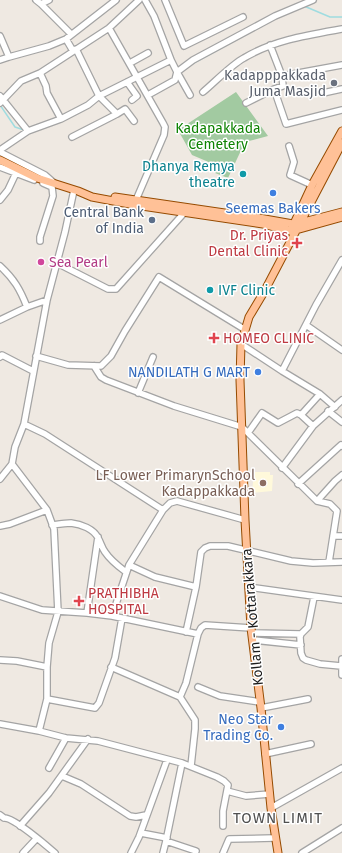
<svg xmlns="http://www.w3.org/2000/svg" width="342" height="853" viewBox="0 0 342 853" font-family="'Fira Sans',sans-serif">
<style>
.education{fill:#fff9db}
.cemetery{fill:#a2caa1}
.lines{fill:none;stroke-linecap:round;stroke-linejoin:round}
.stream{stroke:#9fdce0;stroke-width:1.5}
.minor-casing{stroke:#a4a4a4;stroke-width:8}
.major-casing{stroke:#964b00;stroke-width:9}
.minor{stroke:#fff;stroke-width:5.5}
.major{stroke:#ffc197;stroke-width:7}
.worship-dot{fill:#6b7280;stroke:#fff;stroke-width:1.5}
.culture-dot{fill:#0f9aa8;stroke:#fff;stroke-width:1.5}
.shop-dot{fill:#3f7fe0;stroke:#fff;stroke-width:1.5}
.service-dot{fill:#5c6f8a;stroke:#fff;stroke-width:1.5}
.health-dot{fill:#e0444e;stroke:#fff;stroke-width:1.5}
.hotel-dot{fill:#d1479c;stroke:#fff;stroke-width:1.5}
.education-dot{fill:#8d6e63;stroke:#fff;stroke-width:1.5}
.labels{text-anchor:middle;stroke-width:3;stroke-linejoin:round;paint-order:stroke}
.worship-label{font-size:14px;fill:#5b616d;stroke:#fff;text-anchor:end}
.park-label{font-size:14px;fill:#0e8303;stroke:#fff}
.culture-label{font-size:14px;fill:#0d838f;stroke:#fff;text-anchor:end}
.shop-label{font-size:14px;fill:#366cbe;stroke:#fff;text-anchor:end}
.service-label{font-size:14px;fill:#4e5e75;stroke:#fff;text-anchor:end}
.health-label{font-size:14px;fill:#be3a42;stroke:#fff;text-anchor:start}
.hotel-label{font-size:14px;fill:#b23c85;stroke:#fff;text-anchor:start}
.education-label{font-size:14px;fill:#785e54;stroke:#fff;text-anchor:end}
.street-label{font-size:14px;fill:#1d1d1d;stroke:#fff}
.neighbourhood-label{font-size:15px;letter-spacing:1px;fill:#505050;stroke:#fff}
</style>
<rect width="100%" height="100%" fill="#efe9e2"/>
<path class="education" d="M254,472H270V475H273L272,491L252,493Z"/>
<path class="cemetery" d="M236,92L268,136L245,142L228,178L215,173L218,166L192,155L178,130Z"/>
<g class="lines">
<path class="stream" d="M304,6L330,17H342
M190,65L262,26
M0,105L15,127L24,130"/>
<g class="minor-casing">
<path id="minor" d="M36,0L41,4L49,0
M165,0L184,46L243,17
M41,4L71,34
M109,28L163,123L165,127L164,135L136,200
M0,36L9,57L0,60
M66,39L73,51
M270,45L282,76
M9,57L49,46L66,39L116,0
M171,60L177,72L193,60L275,16L313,0
M130,63L148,53
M342,65L282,76L283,86L274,89L286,124L342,110
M177,72L190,95
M40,73L46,86L47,93L61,119
M127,82L137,96L132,100
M203,92C215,82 231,65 244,58C274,40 308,35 342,29
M323,93L342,89
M148,95L175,80L177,72
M0,96L28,131
M0,103L21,81L40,73L109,28L139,0
M246,103L274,89
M117,114L125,109L134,121
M72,137L117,114L99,96L76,49
M289,146L294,162L290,175L312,185
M0,150L28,131L61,119L88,105L99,96L171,60L154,16L145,0
M0,152L45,175L53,182
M0,167L34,180
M0,200L8,190L16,173
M40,241V237L53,196L52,187L43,183
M57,263L108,289H116L184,213
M0,266C14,279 20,289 27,307
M0,320L27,307L47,300
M306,325L342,350
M241,344L282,371L320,394L335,407
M36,356L68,365L101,366L111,356L125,331L159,277L244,329
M0,357L2,355L33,371
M94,366L101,377L106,380L174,406L242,427L317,501L330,504L337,511L329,562
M282,371L316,305L342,260
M138,393L153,357
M328,411L342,422
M301,415L320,394
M24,424L45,434L163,510
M248,433L262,413L278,423L297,413L301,415L313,426
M12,464L47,510L54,529L58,612L49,643L47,667V699L39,731
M282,468L313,426L342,400
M0,479L12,464L15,447L24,424L47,300L65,232L74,190
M298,484L341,445L342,446
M317,501L335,481L342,475
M52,525C59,524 65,523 71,523C81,524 94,529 98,538C101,543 102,548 105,552C111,561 118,566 126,572
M0,526L10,524L47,510
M333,536H342
M129,565L155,577L196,587
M248,587L342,600
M0,596L42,610L87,613L112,616L198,634L201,628L205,625L251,628
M314,597L308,627L301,634L300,637L301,653L303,658L306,660L320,664L341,666
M87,613L98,537
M112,616L129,565L163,510L170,503L177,501L245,520
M186,632L196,587L201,552L205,548L210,546H228L291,561L313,563L342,562
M252,633L301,634
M253,640L301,645
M342,659V675
M0,660L17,661L47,667
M111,667L180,697
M198,687L220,696L260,702
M47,699L95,708L99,703L115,658L122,618
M261,708L308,699
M0,724L39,731L66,738L98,741L182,763L217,777L224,781L228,785L223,811V826
M265,754L311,744
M191,766L195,729V720L180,697L186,683L198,634
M49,768L66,738
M62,776L81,784L130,816L136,817L146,815
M227,791L246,796L270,794
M271,808L342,768
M0,815L4,818C13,817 47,846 55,853
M20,826L49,793L88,739
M141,833L167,838
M166,841L196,851
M23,853L37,838
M131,853L139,837L167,760
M163,853L166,841L182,763
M223,853L229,839L274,838
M302,853L342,828"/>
</g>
<g class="major-casing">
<path id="major" d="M0,160L37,178L78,191L92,197L135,205L263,224L290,231L296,230L342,217
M115,197L259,218L293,224L300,223L342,212
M292,228L312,185L342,131
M278,853L271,808L261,708L251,628L245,520L240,380L241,344L249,317L264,292L342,143"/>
</g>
<use href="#minor" class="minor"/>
<use href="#major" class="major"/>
</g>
<circle class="worship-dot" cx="334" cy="83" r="4"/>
<g class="culture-dot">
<circle cx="243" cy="174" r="4"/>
<circle cx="210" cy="290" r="4"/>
</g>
<g class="shop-dot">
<circle cx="273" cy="193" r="4"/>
<circle cx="258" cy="372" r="4"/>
<circle cx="281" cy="727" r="4"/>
</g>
<circle class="service-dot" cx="152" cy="220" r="4"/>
<g class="health-dot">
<path d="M295 237h4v4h4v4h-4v4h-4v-4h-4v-4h4z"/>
<path d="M212 332h4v4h4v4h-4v4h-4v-4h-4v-4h4z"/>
<path d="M77 595h4v4h4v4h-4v4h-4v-4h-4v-4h4z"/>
</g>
<circle class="hotel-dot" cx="41" cy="262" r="4"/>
<circle class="education-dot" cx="263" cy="483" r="4"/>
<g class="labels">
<g class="worship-label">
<text x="326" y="80">Kadapppakkada<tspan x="326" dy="16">Juma Masjid</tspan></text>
</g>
<g class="park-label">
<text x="218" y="133">Kadapakkada<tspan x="218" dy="16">Cemetery</tspan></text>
</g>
<g class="culture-label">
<text x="235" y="171">Dhanya Remya<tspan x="235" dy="16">theatre</tspan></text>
<text x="218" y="295" text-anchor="start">IVF Clinic</text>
</g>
<g class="shop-label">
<text x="273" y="213" text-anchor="middle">Seemas Bakers</text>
<text x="250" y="377">NANDILATH G MART</text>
<text x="273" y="724">Neo Star<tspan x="273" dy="16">Trading Co.</tspan></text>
</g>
<g class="service-label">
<text x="144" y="217">Central Bank<tspan x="144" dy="16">of India</tspan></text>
</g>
<g class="health-label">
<text x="288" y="240" text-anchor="end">Dr. Priyas<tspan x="288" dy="16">Dental Clinic</tspan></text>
<text x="223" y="343">HOMEO CLINIC</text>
<text x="88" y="598">PRATHIBHA<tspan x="88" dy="16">HOSPITAL</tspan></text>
</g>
<g class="hotel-label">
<text x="49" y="267">Sea Pearl</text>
</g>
<g class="education-label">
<text x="255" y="480">LF Lower PrimarynSchool<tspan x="255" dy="16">Kadappakkada</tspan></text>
</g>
<g class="street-label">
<text transform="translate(252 617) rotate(-95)" y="5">Kollam - Kottarakkara</text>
</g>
<g class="neighbourhood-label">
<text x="278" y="823">TOWN LIMIT</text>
</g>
</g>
</svg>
